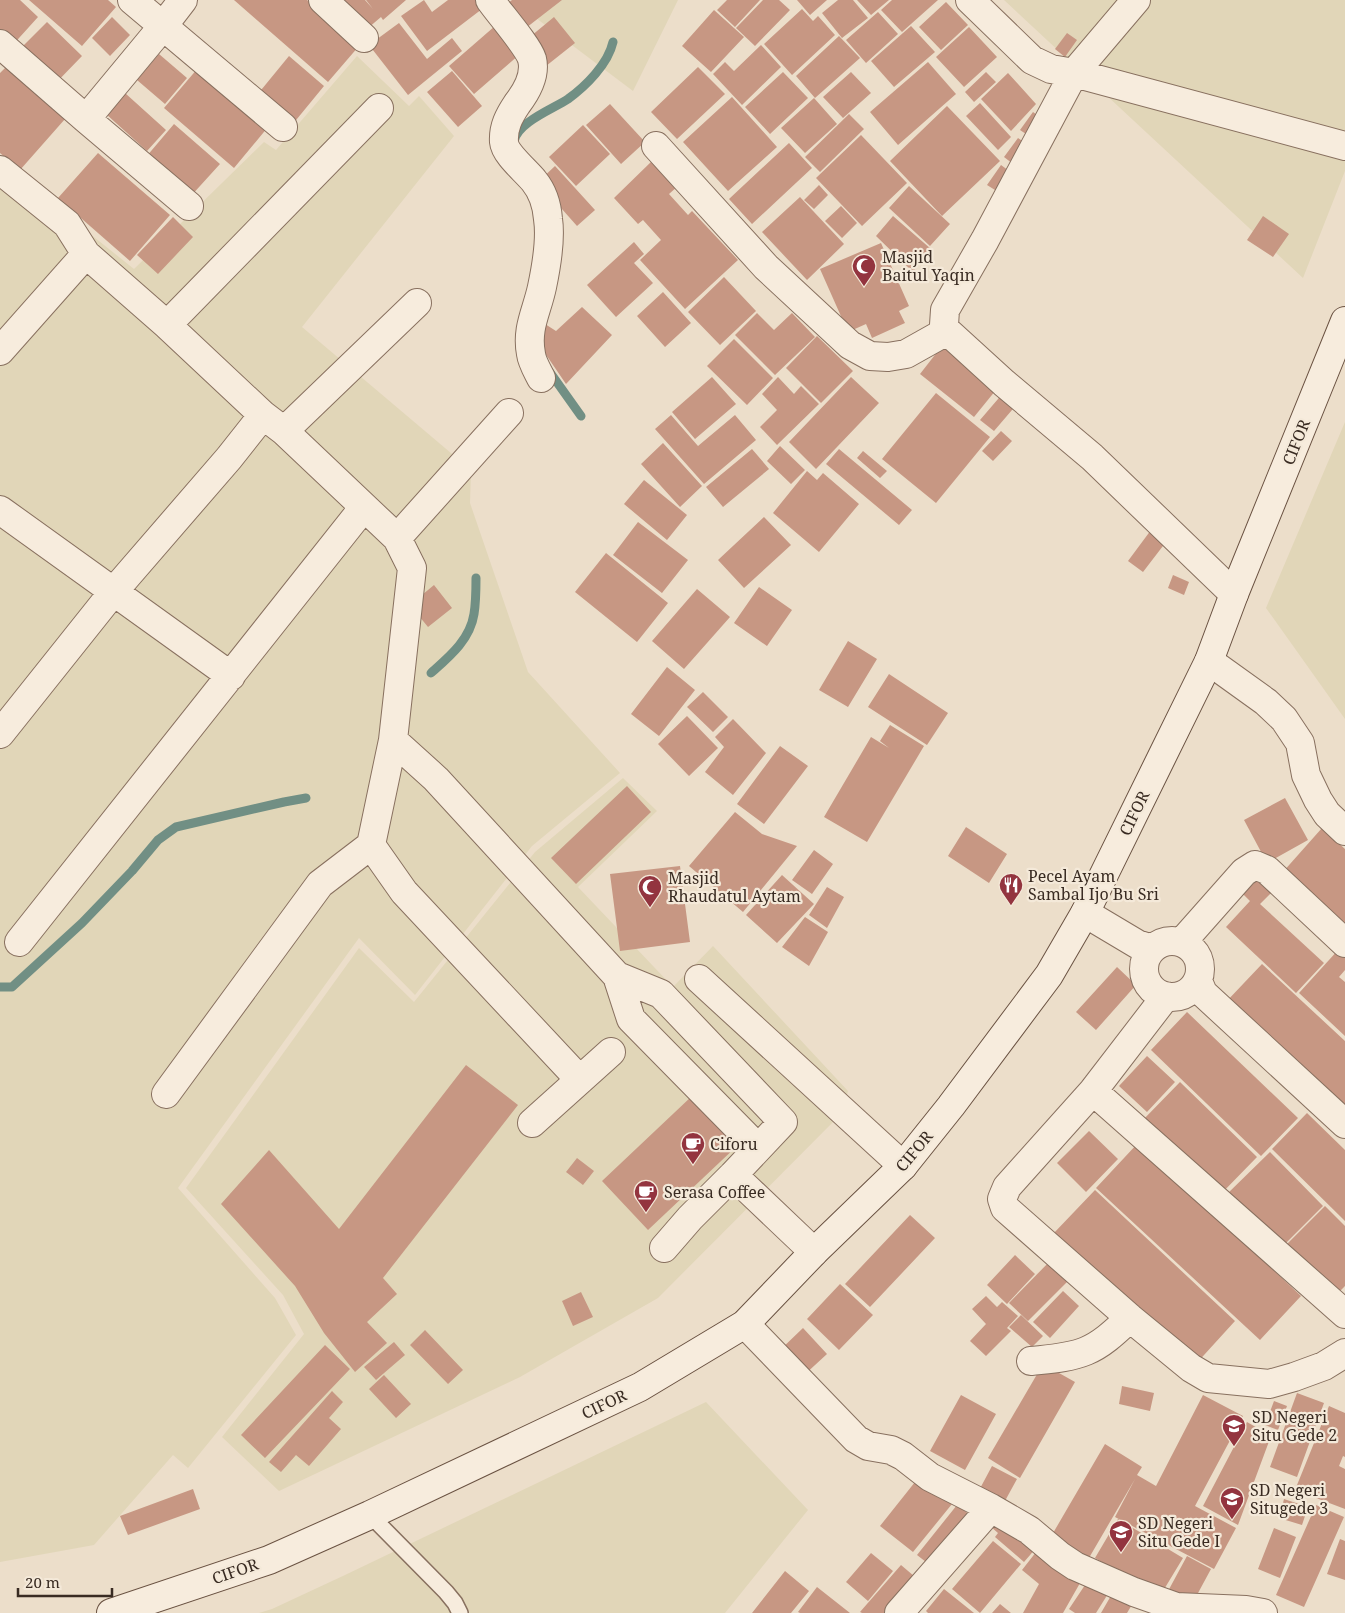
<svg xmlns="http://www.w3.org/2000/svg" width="1345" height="1613" viewBox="0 0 1345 1613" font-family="'Noto Serif',serif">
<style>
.farmland{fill:#e1d6b8}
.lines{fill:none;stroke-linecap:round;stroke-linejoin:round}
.stream{stroke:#718f84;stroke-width:9}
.building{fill:#c79783}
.lane-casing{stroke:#88705f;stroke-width:18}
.street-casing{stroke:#88705f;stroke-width:30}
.secondary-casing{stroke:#6a5242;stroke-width:30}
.lane{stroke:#f7ecdd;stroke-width:15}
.street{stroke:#f7ecdd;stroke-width:28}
.secondary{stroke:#f7ecdd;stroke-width:28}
.labels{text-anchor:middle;stroke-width:4.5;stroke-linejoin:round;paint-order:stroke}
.poi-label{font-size:16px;fill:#392b22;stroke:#f4e9d9;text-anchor:start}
.street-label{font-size:16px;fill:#392b22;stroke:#f4e9d9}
</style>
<rect width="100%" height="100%" fill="#ecdeca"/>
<path class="farmland" d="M512,0H678L633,91Z
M1004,0H1345V171L1303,278Z
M357,56L409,106L419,96L454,136L302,327L471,470L470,503L528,672L620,773L532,846L415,995L359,938L178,1188L275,1298L296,1335L188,1468L173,1455L94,1545L0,1562V162L134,269L264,142L276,150Z
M1345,422V719L1266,608Z
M623,778L657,811L578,887L673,987L713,946L848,1091L842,1113L658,1298L520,1377L279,1491L222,1437L304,1334L283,1295L186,1188L359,948L414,1002L535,852Z
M706,1402L808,1510L725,1613H259L272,1609L345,1575Z"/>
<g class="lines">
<path class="stream" d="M514,141C518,122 553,109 568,99C586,86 608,64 613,42
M549,371L581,416
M431,673C449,657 470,640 474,614C476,602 476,590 476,578
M0,987H12L82,923L132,871L158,840L176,827L284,802L306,798"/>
</g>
<path class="building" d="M0,0H20L38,17L10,48L0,40Z
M29,0H108L116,7L82,46Z
M234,0H307L359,46L328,82Z
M338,0H365L373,9L366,0H406L383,20L381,17L361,34Z
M424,0L432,12L448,0H475L482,9L427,51L401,16Z
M512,0H562L522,31L503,7Z
M727,0H760L735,27L717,10Z
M763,0H779L790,10L755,46L736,28Z
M797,0H827L810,15Z
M838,0H853L868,18L842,38L822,13Z
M857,0H889L871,15Z
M892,0H938L902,32L881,10Z
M946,2L968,25L941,50L919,27Z
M802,9L813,21L818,16L835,35L792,75L764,44Z
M714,10L744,37L711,72L682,46Z
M878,12L898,34L866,63L846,40Z
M112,17L130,35L110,56L92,38Z
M554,17L575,43L546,66L525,41Z
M47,22L82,56L52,87L16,53Z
M399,23L427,59L452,38L462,51L408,95L369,45Z
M495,26L520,54L474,94L449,66Z
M911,26L935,52L894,87L871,61Z
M969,27L997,57L964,87L936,57Z
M1067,33L1077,40L1065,57L1055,49Z
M839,36L860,58L815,98L796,76Z
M761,45L781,67L742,105L713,74L725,62L734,71Z
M159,54L187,78L165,104L137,80Z
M289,56L324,86L292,125L257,95Z
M928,62L956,94L898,145L870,112Z
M6,67L65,119L20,170L0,153V73Z
M698,67L725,94L677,139L651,112Z
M198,68L268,127L234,168L164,108Z
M452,71L482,106L458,127L427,92Z
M783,72L808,98L770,134L745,107Z
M851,72L871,93L843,118L823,97Z
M986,72L996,82L974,102L965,92Z
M1008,73L1036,104L1011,131L981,99Z
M125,93L166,130L147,151L106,114Z
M732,97L777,147L728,191L683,142Z
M814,98L837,124L805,153L781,128Z
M980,103L1011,137L998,150L966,116Z
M610,104L645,142L621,164L586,125Z
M947,106L1000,161L942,216L890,161Z
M1033,112L1048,123L1035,140L1020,130Z
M849,114L864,129L820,172L805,157Z
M174,124L220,164L190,197L146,157Z
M583,125L610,154L576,186L549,157Z
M861,135L907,183L862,226L816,178Z
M1018,138L1031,147L1017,167L1004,157Z
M789,143L812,168L752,224L729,199Z
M98,153L170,215L130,261L58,198Z
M653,160L678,186L669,194L688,215L692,211L738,260L685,309L640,260L661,240L643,220L638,224L614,198Z
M1001,165L1016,176L1003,195L987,185Z
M555,166L595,210L577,226L538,182Z
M819,185L828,195L814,209L804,200Z
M909,186L950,224L930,246L889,208Z
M800,197L844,244L807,280L762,232Z
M841,206L857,223L842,238L825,221Z
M893,216L931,249L913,272L876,236Z
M1263,216L1289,234L1273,257L1247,240Z
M173,217L193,237L158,274L137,255Z
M634,242L644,254L634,263L653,283L616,317L587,285Z
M881,243L909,306L899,311L905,323L872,338L866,324L848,332L820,269Z
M724,277L756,311L720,345L688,312Z
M663,292L691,323L665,347L637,316Z
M582,307L612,335L566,384L538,343L545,324L556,331Z
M757,313L774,330L792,313L815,337L775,375L735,335Z
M817,336L853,371L821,403L786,368Z
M734,339L773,378L747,405L707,366Z
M945,342L1000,385L974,417L920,374Z
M712,377L736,404L695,439L672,412Z
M778,377L794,394L801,386L819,404L777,445L760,427L777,410L762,394Z
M851,377L879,403L816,469L789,442Z
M1004,392L1018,403L994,431L980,420Z
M936,393L990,437L936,503L882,459Z
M671,415L698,446L735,415L756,440L704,484L655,429Z
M1001,431L1012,441L993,461L982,451Z
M663,443L702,486L680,507L641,464Z
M780,446L805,470L791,484L767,461Z
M752,449L769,469L723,507L706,487Z
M839,449L912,510L899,525L826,464Z
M863,451L887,471L880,478L857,458Z
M807,471L817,480L823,473L859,504L819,552L773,513Z
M644,480L687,515L667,540L624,504Z
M764,517L791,545L744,588L718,560Z
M638,522L688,560L662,593L613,555Z
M1151,530L1166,542L1143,572L1128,561Z
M606,553L668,603L637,642L575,592Z
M1173,575L1189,582L1184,595L1168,588Z
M434,585L452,608L428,627L410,605Z
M759,587L792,610L767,646L734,623Z
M697,589L730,617L684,669L652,641Z
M848,641L877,659L848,707L819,690Z
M667,667L695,690L659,736L631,714Z
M889,674L948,713L927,745L868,707Z
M703,692L728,717L713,732L687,707Z
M687,716L718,748L689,776L658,744Z
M733,719L766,753L733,795L705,772L724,747L715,737Z
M890,725L924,746L867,842L824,817L871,737L889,748L880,741Z
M780,746L808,766L764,824L737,804Z
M627,786L651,812L576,884L551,858Z
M1285,798L1308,840L1267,863L1244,820Z
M735,812L762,834L797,846L743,912L689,866Z
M966,827L1007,854L989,883L948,856Z
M1322,828L1345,849V929L1282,873Z
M814,850L833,864L812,894L792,880Z
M680,866L690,942L620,951L610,874Z
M782,875L814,904L777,943L746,915Z
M1258,879L1272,892L1260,904L1324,963L1296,993L1226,927L1250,901L1243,894Z
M827,887L844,897L827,928L809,915Z
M805,917L828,932L809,966L782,947Z
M1339,949L1345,954V970L1339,977L1345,982V1036L1299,993Z
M1262,964L1345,1041V1115L1225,1003Z
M1117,967L1136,985L1096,1030L1076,1012Z
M1187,1012L1298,1118L1261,1156L1151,1050Z
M1147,1056L1175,1082L1147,1112L1119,1086Z
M466,1065L518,1105L383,1278L397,1294L367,1322L387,1343L355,1372L324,1333L295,1286L221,1204L269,1150L339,1229Z
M1180,1082L1257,1157L1218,1197L1141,1122Z
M692,1096L738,1145L648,1230L602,1181Z
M1307,1113L1345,1150V1221L1272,1149Z
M1089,1131L1118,1159L1086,1192L1057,1163Z
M1138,1143L1301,1296L1260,1340L1096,1188Z
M1270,1152L1323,1206L1279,1250L1225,1196Z
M577,1158L594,1171L583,1185L566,1172Z
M1095,1190L1235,1321L1194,1366L1053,1234Z
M1325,1206L1345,1226V1286L1333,1298L1283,1248Z
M910,1215L935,1238L870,1307L845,1284Z
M1015,1255L1035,1274L1007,1304L987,1285Z
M1051,1260L1070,1279L1028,1321L1009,1303Z
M840,1284L873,1315L839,1350L807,1319Z
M1063,1291L1079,1306L1050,1338L1033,1322Z
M581,1292L593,1317L573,1326L562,1301Z
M986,1296L997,1307L1002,1302L1018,1316L1007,1328L1011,1331L986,1356L970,1341L986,1324L972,1309Z
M1021,1315L1043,1336L1032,1347L1009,1327Z
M803,1328L827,1354L802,1377L778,1352Z
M425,1330L463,1370L448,1384L410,1345Z
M394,1342L405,1355L376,1380L364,1367Z
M325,1345L350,1369L265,1458L241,1435Z
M1043,1364L1075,1382L1020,1478L988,1458Z
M384,1375L411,1404L396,1418L369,1389Z
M1122,1386L1154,1393L1150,1411L1119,1404Z
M332,1391L343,1402L329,1418L341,1429L309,1466L296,1455L281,1472L269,1462Z
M1297,1393L1324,1403L1297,1477L1270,1467Z
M961,1395L996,1414L965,1470L930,1451Z
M1203,1395L1243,1416L1195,1506L1236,1528L1214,1569L1115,1517L1135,1479L1086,1563L1049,1540L1105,1444L1142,1467L1137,1475L1156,1486Z
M1274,1401L1287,1406L1278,1430L1265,1425Z
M1329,1406L1345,1413V1457L1343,1456L1339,1466L1345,1469V1509L1295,1490Z
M1247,1422L1271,1436L1238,1525L1203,1506Z
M992,1466L1017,1479L1000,1510L976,1496Z
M919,1477L952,1504L913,1552L880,1526Z
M193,1489L200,1509L128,1535L120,1516Z
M1284,1499L1308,1507L1302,1525L1279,1518Z
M957,1505L975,1519L935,1569L917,1555Z
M1316,1505L1344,1517L1304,1607L1276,1595Z
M1118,1519L1183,1558L1160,1596L1095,1558Z
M983,1520L1037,1547L1024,1562L995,1537L998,1533Z
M1274,1528L1296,1537L1280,1578L1258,1569Z
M1340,1539L1345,1541V1580L1327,1574Z
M993,1541L1021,1564L980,1613L952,1589Z
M1040,1547L1084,1576L1063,1613H1023L1039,1584L1022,1570Z
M871,1553L893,1571L868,1601L846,1582Z
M1187,1556L1211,1569L1191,1606L1167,1593Z
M901,1565L921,1582L894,1613H862L860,1612Z
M785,1571L809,1591L791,1613H752Z
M1091,1576L1111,1589L1096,1613H1075L1069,1609Z
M817,1587L850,1613H800L798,1612Z
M1116,1587L1136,1598L1127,1613H1101Z
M944,1589L974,1613H928L926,1611Z
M1000,1604L1011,1613H992Z"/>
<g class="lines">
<g class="lane-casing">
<path id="lane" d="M370,1515L446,1592L455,1603L460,1613"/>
</g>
<g class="street-casing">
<path id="street" d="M132,0L283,127
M323,0L364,38
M490,0C499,13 528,46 532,59C536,75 527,91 517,104C509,116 503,127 504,142C505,154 526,171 534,181C543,192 547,206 548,219C551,239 546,268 542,287C537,311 526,328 531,354C532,362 537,370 541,378
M970,0L1032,60L1051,69L1074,73L985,240L945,310L944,325L947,331L1004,383L1092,457L1234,594
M1136,0L1074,73L1345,146
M0,44L86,119L189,206
M379,108L167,325L263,415L284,431L397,538L412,568L393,740L371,845L404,892L580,1080
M86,119L163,26L183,0
M656,146L766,267L850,345L870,356L888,357L906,354L947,331
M0,170L67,224L86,254L167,325
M0,351L86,254
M284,431L417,303
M0,510L231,676
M397,538L509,413
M1209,661L1266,702L1284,719L1300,743L1306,775L1318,800L1327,814L1345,831
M0,734L114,591L229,458L263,415
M393,740L436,779L617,976L631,1019L758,1148
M1085,913L1137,944L1152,949
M1144 969a28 28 0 1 1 56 0a28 28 0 1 1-56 0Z
M19,942L364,507
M1182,942L1244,872L1255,865L1267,870L1345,943
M617,976L661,994L783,1122L733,1175
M699,979L903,1166
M1198,981L1203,993L1345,1124
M1166,996L1093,1091L1007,1187L1002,1199L1005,1208L1130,1318L1191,1368L1208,1378L1269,1384L1294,1377L1324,1366L1345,1353
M1093,1091L1345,1314
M166,1094L320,884L371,845
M532,1123L611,1052
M664,1248L690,1218L733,1175L814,1252
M745,1324L856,1439L868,1446L891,1450L903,1456L930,1477L991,1508L1029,1530L1060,1556L1075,1566L1134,1592L1176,1607L1246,1610L1263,1613
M1031,1361C1049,1359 1069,1358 1086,1351C1103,1344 1117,1330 1130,1318
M899,1613L991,1508"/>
</g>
<g class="secondary-casing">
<path id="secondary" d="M111,1613L269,1560L370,1515L640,1387L745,1324L814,1252L903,1166L951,1106L1049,975L1085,913L1209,661L1234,594L1345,321"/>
</g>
<use href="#lane" class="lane"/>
<use href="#street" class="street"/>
<use href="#secondary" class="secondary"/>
</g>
<defs>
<g id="mosque-pin" transform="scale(1.25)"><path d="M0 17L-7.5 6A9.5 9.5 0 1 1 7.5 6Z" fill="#93343f" stroke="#f4e9d9"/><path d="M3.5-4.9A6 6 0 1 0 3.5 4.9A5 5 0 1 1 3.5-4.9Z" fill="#fff"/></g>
<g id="restaurant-pin" transform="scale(1.25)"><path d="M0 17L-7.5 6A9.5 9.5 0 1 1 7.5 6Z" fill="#93343f" stroke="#f4e9d9"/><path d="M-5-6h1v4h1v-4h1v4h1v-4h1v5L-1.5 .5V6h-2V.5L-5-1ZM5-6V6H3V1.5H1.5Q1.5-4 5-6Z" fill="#fff"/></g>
<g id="cafe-pin" transform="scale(1.25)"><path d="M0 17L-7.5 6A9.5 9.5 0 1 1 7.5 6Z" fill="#93343f" stroke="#f4e9d9"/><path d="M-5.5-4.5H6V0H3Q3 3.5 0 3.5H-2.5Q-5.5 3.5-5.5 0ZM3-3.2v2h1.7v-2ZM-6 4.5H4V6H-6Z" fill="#fff"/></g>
<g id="school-pin" transform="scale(1.25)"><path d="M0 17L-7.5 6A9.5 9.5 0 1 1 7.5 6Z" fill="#93343f" stroke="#f4e9d9"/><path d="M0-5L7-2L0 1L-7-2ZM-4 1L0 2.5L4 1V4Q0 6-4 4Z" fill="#fff"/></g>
</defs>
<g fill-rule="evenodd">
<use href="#mosque-pin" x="864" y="266"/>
<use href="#restaurant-pin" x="1011" y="885"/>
<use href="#mosque-pin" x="650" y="887"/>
<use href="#cafe-pin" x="693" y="1144"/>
<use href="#cafe-pin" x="646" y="1192"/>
<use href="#school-pin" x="1234" y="1426"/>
<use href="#school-pin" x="1232" y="1499"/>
<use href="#school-pin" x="1121" y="1532"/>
</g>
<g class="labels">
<g class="poi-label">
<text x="882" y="263">Masjid<tspan x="882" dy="18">Baitul Yaqin</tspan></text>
<text x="1028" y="882">Pecel Ayam<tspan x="1028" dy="18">Sambal Ijo Bu Sri</tspan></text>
<text x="668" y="884">Masjid<tspan x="668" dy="18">Rhaudatul Aytam</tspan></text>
<text x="710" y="1150">Ciforu</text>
<text x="664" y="1198">Serasa Coffee</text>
<text x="1252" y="1423">SD Negeri<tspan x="1252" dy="18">Situ Gede 2</tspan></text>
<text x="1250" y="1496">SD Negeri<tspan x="1250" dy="18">Situgede 3</tspan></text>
<text x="1138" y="1529">SD Negeri<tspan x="1138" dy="18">Situ Gede I</tspan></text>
</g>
<g class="street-label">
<text transform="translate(1296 442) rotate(-68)" y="6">CIFOR</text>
<text transform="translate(1134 813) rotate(-64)" y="6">CIFOR</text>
<text transform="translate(914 1151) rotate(-50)" y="6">CIFOR</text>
<text transform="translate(604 1404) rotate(-25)" y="6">CIFOR</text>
<text transform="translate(235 1571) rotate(-19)" y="6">CIFOR</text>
</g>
</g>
<path d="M18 1588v8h94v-8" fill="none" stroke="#392b22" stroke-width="2.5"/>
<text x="25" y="1588" font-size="15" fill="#392b22" stroke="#f4e9d9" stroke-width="4" paint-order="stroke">20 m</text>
</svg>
